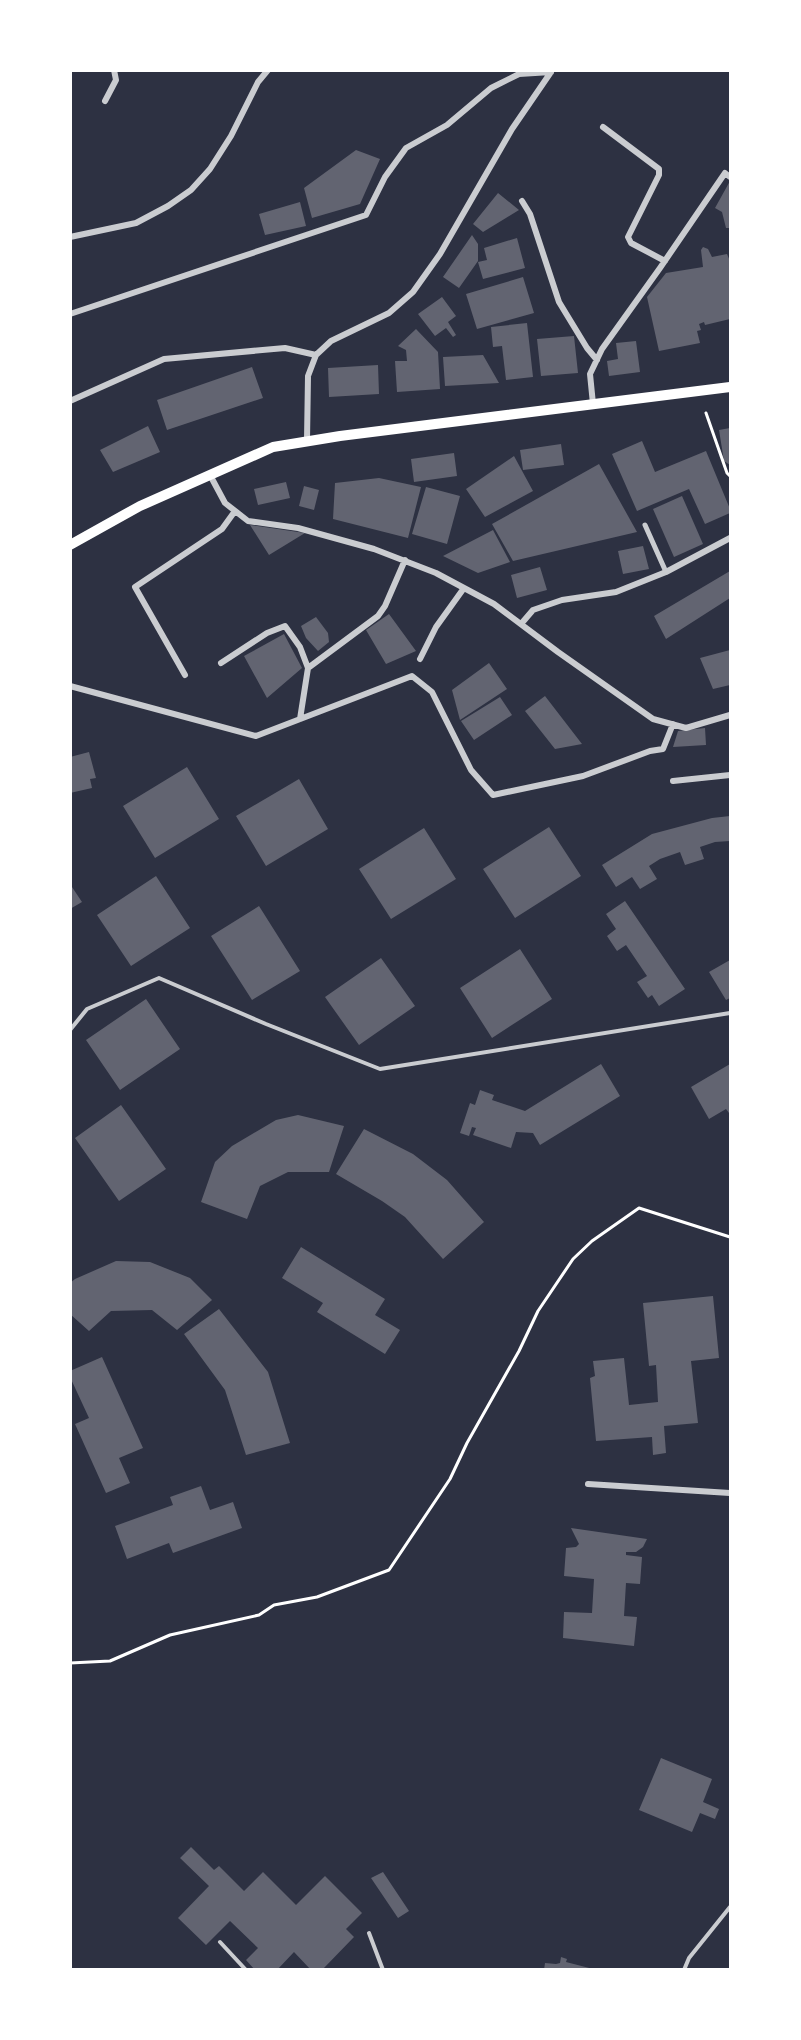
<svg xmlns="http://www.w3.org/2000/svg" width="801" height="2040" viewBox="0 0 801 2040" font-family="'Space Grotesk',sans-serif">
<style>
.building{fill:#626471}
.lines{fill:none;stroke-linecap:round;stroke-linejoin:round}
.path{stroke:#fff;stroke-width:3}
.service{stroke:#caccd0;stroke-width:4}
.pedestrian{stroke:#caccd0;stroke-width:5}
.minor{stroke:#caccd0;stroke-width:6}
.secondary{stroke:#fff;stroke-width:10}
</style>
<rect width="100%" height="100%" fill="#2d3142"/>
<path class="building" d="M356,150L380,159L360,204L312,218L304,188Z
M730,181V228H726L722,212L715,208Z
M498,193L519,210L483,232L473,224Z
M300,202L306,226L265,235L259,214Z
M472,235L478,244V261L459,288L443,277Z
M517,238L525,268L483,279L478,262L487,260L484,248Z
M703,247L708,249L712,257L727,254L730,261V319L705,325L704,322L699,324L701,330L697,331L700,343L659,351L647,297L666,273L703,267L701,250Z
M523,277L534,313L477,329L466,294Z
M442,297L456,316L448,322L456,335L453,337L446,328L435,336L418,314Z
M527,323L533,377L506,380L502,346L493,347L491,327Z
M416,329L438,352L440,389L397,392L395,361H407L406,350L398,346Z
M574,336L578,373L541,376L537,339Z
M636,341L640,372L609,376L607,361L618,359L616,343Z
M483,355L499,383L445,386L443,357Z
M378,365L379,394L329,397L328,368Z
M252,367L263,398L167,430L157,400Z
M148,426L160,452L113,472L100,450Z
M730,428V465L724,461L719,430Z
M642,441L655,472L706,451L730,509V513L705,524L689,489L637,511L612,454Z
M561,444L564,465L523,470L520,450Z
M454,453L457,476L414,482L411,459Z
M514,456L533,491L485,517L466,489Z
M599,464L637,532L513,561L492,524Z
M379,478L421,487L408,538L333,519L335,483Z
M286,482L290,498L258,505L254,489Z
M304,486L319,490L314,510L299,506Z
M426,487L460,496L447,544L412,534Z
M682,496L703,544L674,557L653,509Z
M250,525L305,533L269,555Z
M493,530L510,562L478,573L443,556Z
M643,546L649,569L623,574L618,551Z
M540,567L547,590L517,598L511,575Z
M730,571V598L666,639L654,616Z
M389,614L416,651L386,664L366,630Z
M316,617L328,633L329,642L318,651L306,638L301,626Z
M284,634L302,668L267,698L244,656Z
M730,650V685L713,689L700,658Z
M489,663L507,689L460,720L452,690Z
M545,696L582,744L555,749L525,711Z
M500,697L512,715L474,740L461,721Z
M705,728L706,745L673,747L678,731Z
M89,752L96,778L90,779L92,788L70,793V757Z
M187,767L219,819L155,858L123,806Z
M299,779L328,829L266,866L236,816Z
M730,816V841L715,842L700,847L704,859L685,865L680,852L660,859L649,866L657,879L640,889L632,877L616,887L602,865L652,834L712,818Z
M549,827L581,876L515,918L483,869Z
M424,828L456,879L391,919L359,869Z
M156,876L190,928L131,966L97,915Z
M70,884L82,902L70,909Z
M625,901L685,989L659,1006L652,995L648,998L637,982L647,976L626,945L617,951L607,936L616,929L606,914Z
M259,906L300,971L252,1000L211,936Z
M520,949L552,999L492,1038L460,988Z
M381,958L415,1006L359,1045L325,997Z
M730,960V998L726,1000L709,972Z
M146,999L180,1049L120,1090L86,1040Z
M601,1064L620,1096L540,1145L533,1133L516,1132L511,1148L473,1135L476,1128L472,1127L469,1136L460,1133L470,1103L475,1105L480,1090L494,1095L492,1100L525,1111Z
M730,1064V1112L729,1113L726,1109L709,1119L691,1087Z
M121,1105L166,1169L119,1201L75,1138Z
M298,1115L344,1126L329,1172H288L260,1186L247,1219L201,1202L215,1162L232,1146L276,1120Z
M364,1129L413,1154L447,1180L484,1222L443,1259L405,1217L382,1201L336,1174Z
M301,1247L385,1299L375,1315L400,1330L385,1354L317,1312L323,1303L282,1278Z
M116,1261L150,1262L190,1278L212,1300L177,1330L152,1310L111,1311L89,1331L70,1314V1283L75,1279Z
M713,1296L719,1358L691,1361L698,1423L664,1426L666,1453L653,1455L652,1437L596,1441L590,1378L595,1376L593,1361L624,1358L629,1405L658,1402L656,1365L649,1366L643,1303Z
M219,1309L268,1372L290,1443L246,1455L225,1390L184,1334Z
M102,1357L143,1448L119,1458L130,1483L106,1493L75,1424L89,1418L70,1377V1371Z
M201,1486L210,1510L233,1502L242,1528L173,1553L169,1543L127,1559L115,1526L173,1505L170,1497Z
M571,1528L647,1539L643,1547L636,1552H626V1555L642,1557L640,1584L626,1583L624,1616L637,1617L634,1646L563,1638L564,1612L592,1613L594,1579L564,1576L566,1548L576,1547L579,1544Z
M661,1758L712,1779L703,1802L719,1809L715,1819L700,1813L692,1832L639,1810Z
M191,1847L214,1870L219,1866L244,1891L263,1872L296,1905L325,1876L362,1913L346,1929L354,1937L322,1970H311L294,1952L277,1970H255L246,1960L258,1948L230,1921L206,1945L178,1918L209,1886L180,1858Z
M383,1872L409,1911L398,1918L371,1878Z
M561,1957L567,1959L566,1962L597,1970H544L545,1963L556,1964L560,1963Z"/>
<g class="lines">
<path class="path" d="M706,413L727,473L730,476
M70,1663L110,1661L170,1635L259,1615L274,1605L317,1597L389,1570L450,1479L467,1443L519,1351L538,1311L573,1259L592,1241L639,1208L730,1237"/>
<path class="service" d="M70,1030L87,1009L159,978L266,1024L380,1069L730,1013
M369,1933L383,1970
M220,1942L246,1970
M684,1970L689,1958L730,1907"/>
<path class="pedestrian" d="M645,525L666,572"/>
<path class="minor" d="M105,101L116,80L114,70
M603,127L659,169V175L628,237L631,243L665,261
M522,201L530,214L559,302L587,348L597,360
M70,237L136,223L168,206L191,190L210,169L231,136L258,82L268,70
M70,314L366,215L385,177L406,148L447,125L491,88L519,74L551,72L550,70
M70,401L164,359L285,348L316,355
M593,404L590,374L602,349L660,268L725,173L730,177
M307,440L308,376L316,355L331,341L389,313L413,292L440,254L512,129L551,72
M210,475L225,503L248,521L298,528L374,549L436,573L494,604L558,652L653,719L686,728L730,715
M521,624L533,610L562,600L616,592L666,572L730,538
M420,659L436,627L464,588
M221,663L267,633L285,626L300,647L308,668
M185,675L135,587L222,529L235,511
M70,686L256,736L412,676L432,692L471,770L493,795L583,776L650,751L663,749L673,724
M300,719L308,668L378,616L385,606L405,560
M673,781L730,775
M588,1484L730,1493"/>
<path class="secondary" d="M70,545L140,506L273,447L340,436L730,387"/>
</g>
<rect width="801" height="2040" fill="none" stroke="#ffffff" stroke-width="144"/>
</svg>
